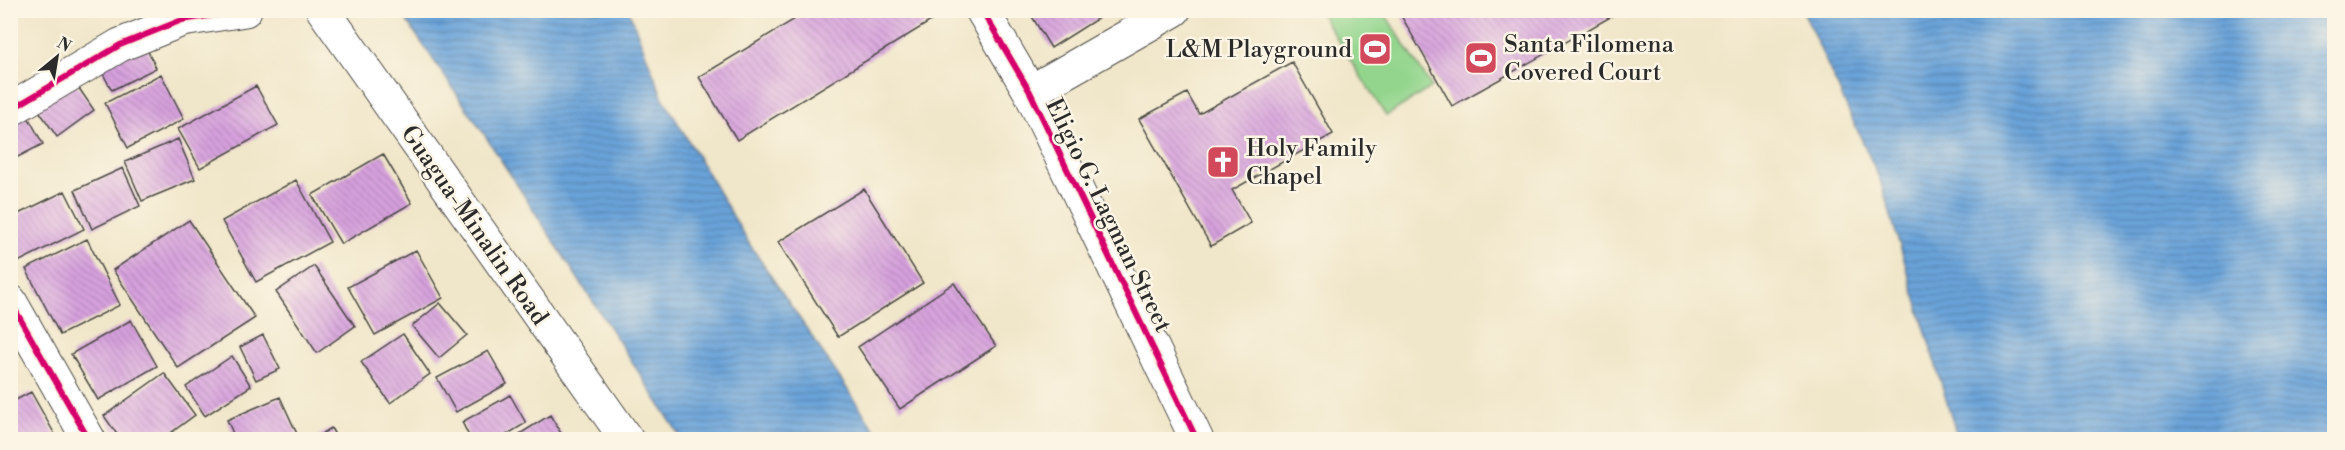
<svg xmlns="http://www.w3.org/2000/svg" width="2345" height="450" viewBox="0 0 2345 450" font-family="'Libre Bodoni',serif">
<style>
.pitch{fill:#93d58d;stroke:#5f805c;stroke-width:1.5}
.water{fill:url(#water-rules);stroke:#4a6782;stroke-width:1.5}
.building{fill:url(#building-back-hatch)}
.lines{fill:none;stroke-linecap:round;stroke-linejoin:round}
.minor-casing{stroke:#494743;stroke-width:35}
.major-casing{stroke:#494743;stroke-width:35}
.minor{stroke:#fff;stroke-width:33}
.major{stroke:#fff;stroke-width:33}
.cycleway-casing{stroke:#fcf5e5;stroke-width:10}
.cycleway{stroke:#d6006c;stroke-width:6}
.labels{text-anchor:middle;stroke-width:5;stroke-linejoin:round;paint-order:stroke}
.poi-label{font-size:24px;fill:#2b2b2b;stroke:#fcf5e5;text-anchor:start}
.street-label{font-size:24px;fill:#2b2b2b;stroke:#fcf5e5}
</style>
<defs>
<pattern id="water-rules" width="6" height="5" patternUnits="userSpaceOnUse" patternTransform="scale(1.5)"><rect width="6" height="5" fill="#69a3d9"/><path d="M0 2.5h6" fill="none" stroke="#5785b0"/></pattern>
<pattern id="building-back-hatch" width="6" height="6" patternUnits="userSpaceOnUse" patternTransform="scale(1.5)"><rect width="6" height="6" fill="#d7a1de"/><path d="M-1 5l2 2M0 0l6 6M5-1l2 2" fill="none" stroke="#af83b4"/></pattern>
</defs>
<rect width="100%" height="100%" fill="#fcf5e5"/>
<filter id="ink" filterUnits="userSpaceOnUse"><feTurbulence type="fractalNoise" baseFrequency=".0167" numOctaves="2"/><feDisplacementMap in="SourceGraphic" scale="12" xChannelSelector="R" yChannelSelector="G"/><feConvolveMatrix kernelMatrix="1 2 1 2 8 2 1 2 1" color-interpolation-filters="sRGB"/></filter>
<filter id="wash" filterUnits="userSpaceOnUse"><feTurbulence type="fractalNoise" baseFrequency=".008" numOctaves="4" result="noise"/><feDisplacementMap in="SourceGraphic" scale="24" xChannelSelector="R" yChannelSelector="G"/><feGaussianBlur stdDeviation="1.35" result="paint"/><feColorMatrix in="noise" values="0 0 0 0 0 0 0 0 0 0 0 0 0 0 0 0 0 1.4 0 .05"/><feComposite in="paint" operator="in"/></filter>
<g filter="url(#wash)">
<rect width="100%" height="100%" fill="#f0e6c9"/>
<path class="pitch" d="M1319,11H1383L1432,87L1386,116Z"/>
<path class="water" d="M400,11H629L663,98L750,245L881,439H682L486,137Z
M1803,11H2334V439H1958L1880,180Z"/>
<g id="blocks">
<path class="building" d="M804,10H924L931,21L737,140L699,77L805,13Z
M1028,10H1111L1051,48Z
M1398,10H1623L1452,106Z
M144,43L156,68L112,90L99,67Z
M1292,62L1333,134L1232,190L1251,223L1211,246L1139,119L1187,93L1199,114Z
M161,74L184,119L128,148L105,103Z
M74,81L94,110L57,137L37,108Z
M256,86L278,125L200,168L178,129Z
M27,115L43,144L10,161V124Z
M178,139L195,179L142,201L125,162Z
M383,154L412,203L341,244L312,195Z
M123,168L140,206L92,229L75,190Z
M296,180L330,242L256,282L222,221Z
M864,189L923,283L838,337L778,242Z
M65,191L84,229L16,263L10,253V218Z
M189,220L255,318L178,368L113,270Z
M87,239L120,305L60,335L26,269Z
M416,250L443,298L375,335L348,287Z
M314,266L355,326L317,353L276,292Z
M954,283L996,346L900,409L858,347Z
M440,303L467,335L439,358L412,326Z
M131,320L157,366L98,400L71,354Z
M403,334L430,374L390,403L361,362Z
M263,335L280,369L256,380L240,347Z
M488,351L507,384L456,412L437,378Z
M232,356L251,386L205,416L186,387Z
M164,373L195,415L161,440H121L104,416Z
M31,392L58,440H10V403Z
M510,395L526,423L498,440H471L462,422Z
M280,397L298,436L290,440H236L227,420Z
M550,415L565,440H510Z
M331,428L338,440H312Z"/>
</g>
</g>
<g filter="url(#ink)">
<use href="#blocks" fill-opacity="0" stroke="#494743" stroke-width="1.5"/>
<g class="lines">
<g class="minor-casing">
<path id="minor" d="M982,10L1030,92L1197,440
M1030,92L1174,10
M10,110L120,45L182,20L245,10
M10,301L89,440"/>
</g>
<g class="major-casing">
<path id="major" d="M323,10L627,440"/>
</g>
<use href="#minor" class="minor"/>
<use href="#major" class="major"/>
<g class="cycleway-casing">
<path id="cycleway" d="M982,10L1030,92L1197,440
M10,110L120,45L182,20L245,10
M10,301L89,440"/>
</g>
<use href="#cycleway" class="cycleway"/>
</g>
</g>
<defs>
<g id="stadium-square" transform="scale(1.725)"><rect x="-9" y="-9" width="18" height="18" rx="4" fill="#d1495b" stroke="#fcf5e5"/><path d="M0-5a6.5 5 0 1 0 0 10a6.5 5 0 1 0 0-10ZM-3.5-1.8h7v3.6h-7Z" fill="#fff"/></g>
<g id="church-square" transform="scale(1.725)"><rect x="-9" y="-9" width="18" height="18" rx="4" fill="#d1495b" stroke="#fcf5e5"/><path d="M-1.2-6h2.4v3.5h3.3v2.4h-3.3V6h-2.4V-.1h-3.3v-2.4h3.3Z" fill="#fff"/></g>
</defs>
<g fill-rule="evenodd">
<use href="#stadium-square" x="1375" y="49"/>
<use href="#stadium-square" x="1481" y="58"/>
<use href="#church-square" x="1223" y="162"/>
</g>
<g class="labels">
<g class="poi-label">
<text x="1504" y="52">Santa Filomena<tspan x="1504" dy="28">Covered Court</tspan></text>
<text x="1352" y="57" text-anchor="end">L&amp;M Playground</text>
<text x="1246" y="156">Holy Family<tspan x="1246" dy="28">Chapel</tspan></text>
</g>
<g class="street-label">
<text transform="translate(1109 215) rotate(64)" y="8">Eligio G. Lagman Street</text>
<text transform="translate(475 225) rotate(55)" y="8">Guagua-Minalin Road</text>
</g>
</g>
<rect width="2345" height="450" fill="none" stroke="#fcf5e5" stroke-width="36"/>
<g transform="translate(57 57) rotate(30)" stroke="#fcf5e5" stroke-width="4.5" paint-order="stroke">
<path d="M0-4.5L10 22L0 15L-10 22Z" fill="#2b2b2b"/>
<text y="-9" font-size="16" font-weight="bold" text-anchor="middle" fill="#2b2b2b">N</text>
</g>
</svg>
